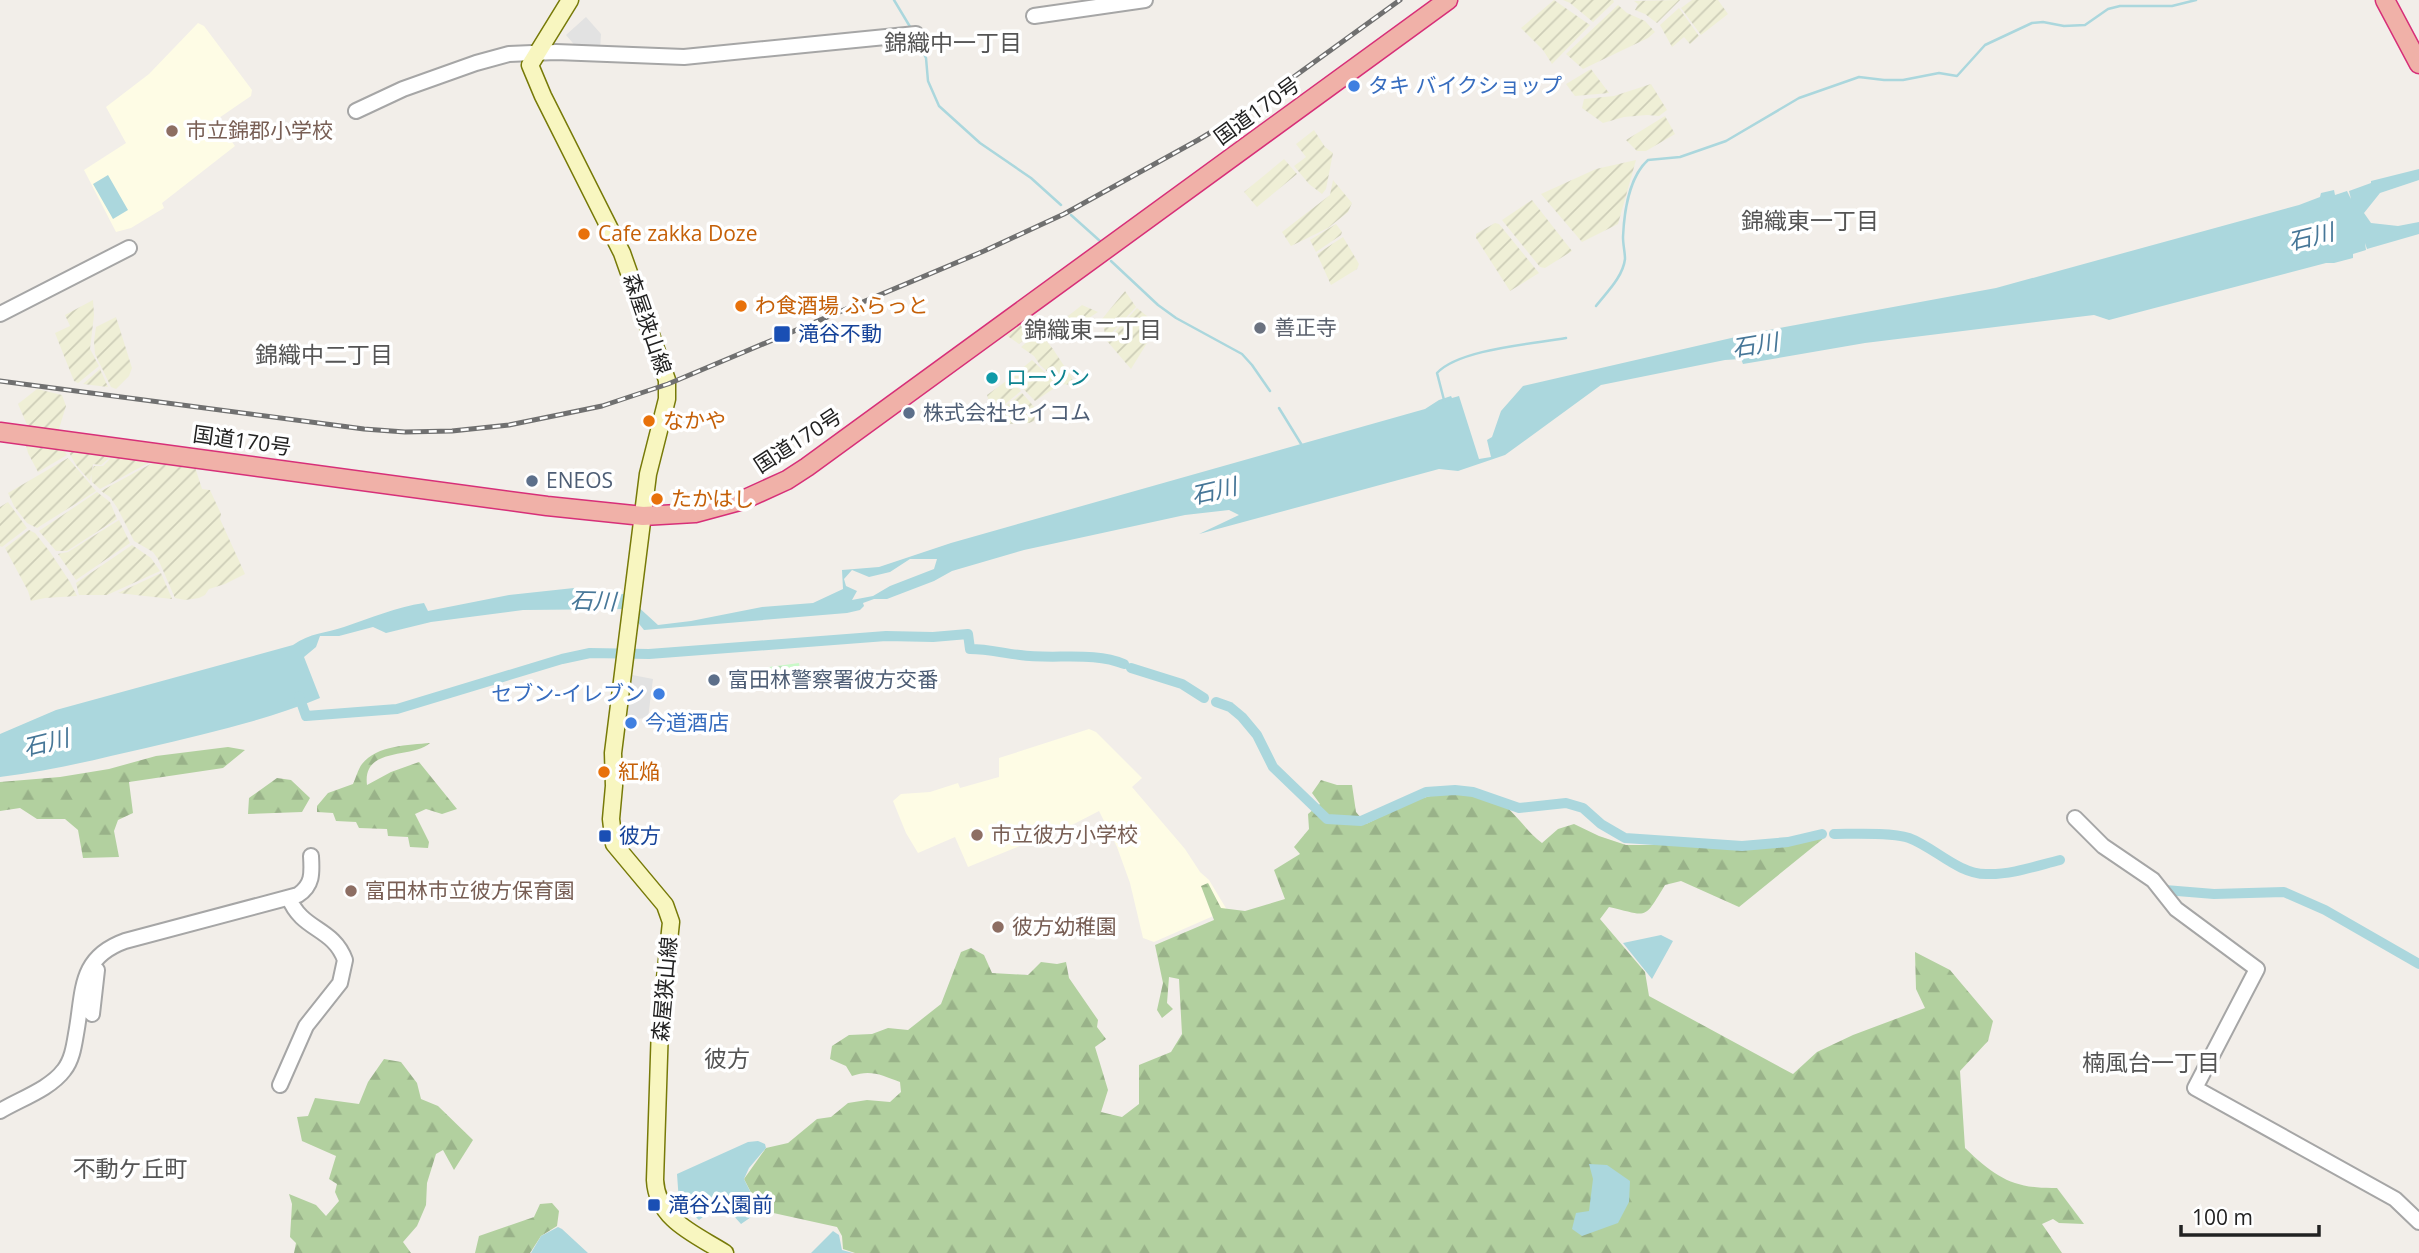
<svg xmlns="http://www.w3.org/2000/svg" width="2419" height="1253" viewBox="0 0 2419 1253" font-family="'Open Sans','Noto Sans JP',sans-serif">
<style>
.education{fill:#fefce5}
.farmland{fill:url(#farmland-furrows)}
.forest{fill:url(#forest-firs)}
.park{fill:url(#park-crowns)}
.parking{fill:#e2e2e2}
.water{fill:#abd7dd;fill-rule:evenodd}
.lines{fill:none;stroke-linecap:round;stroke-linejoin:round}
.stream{stroke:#abd7dd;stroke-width:2.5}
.canal{stroke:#abd7dd;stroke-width:10}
.tertiary-casing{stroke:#a6a6a6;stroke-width:18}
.secondary-casing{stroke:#777a08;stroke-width:19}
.trunk-casing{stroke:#d72f78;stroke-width:21}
.tertiary{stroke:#fff;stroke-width:14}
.secondary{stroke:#f8f6c0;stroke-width:16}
.trunk{stroke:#f0b1a8;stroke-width:18}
.rail-casing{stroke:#707070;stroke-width:5}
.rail{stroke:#fff;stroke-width:2.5;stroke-dasharray:8;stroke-linecap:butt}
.shop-dot{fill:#3f7fe0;stroke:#fff;stroke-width:2.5}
.education-dot{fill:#8d6e63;stroke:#fff;stroke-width:2.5}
.food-dot{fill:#e8710a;stroke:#fff;stroke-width:2.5}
.worship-dot{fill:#6b7280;stroke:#fff;stroke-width:2.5}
.transit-dot{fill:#1a4fb4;stroke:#fff;stroke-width:2.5}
.culture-dot{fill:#0f9aa8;stroke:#fff;stroke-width:2.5}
.service-dot{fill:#5c6f8a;stroke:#fff;stroke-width:2.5}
.labels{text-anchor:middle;stroke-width:7;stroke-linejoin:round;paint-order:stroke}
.shop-label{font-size:21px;fill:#366cbe;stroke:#fff;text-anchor:start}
.street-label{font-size:21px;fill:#222;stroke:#fff}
.education-label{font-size:21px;fill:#785e54;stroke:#fff;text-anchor:start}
.food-label{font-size:21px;fill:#c56008;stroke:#fff;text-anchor:start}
.worship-label{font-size:21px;fill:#5b616d;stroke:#fff;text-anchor:start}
.transit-label{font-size:21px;fill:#164399;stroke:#fff;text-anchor:start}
.culture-label{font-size:21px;fill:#0d838f;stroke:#fff;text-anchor:start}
.service-label{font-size:21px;fill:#4e5e75;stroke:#fff;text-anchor:start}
.neighbourhood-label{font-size:23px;fill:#555;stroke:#fff}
.water-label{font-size:23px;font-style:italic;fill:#477798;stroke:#fff}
</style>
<defs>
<pattern id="farmland-furrows" width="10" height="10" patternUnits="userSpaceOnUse" patternTransform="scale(1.75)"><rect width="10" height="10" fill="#efefd6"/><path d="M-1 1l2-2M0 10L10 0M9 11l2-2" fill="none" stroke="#cdcdb7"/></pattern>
<pattern id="forest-firs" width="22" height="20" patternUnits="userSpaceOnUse" patternTransform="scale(1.75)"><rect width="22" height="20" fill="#b2d09f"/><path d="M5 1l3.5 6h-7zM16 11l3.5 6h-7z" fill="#99b289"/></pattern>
<pattern id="park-crowns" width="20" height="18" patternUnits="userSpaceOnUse" patternTransform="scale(1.75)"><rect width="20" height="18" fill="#caf9c9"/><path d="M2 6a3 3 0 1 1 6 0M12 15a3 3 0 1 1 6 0" fill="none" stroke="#add5ac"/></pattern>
</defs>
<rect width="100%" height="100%" fill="#f2eee9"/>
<path class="education" d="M198,23L204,26L252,90L251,96L216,120L235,146L162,203L164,208L131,228L116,232L84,170L126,143L106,107L149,74Z
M1089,729L1096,732L1142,778L1132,787L1185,849L1200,872L1209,880L1227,910L1154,942L1143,938L1130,883L1117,847L1099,811L1072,825L968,867L955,837L918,853L906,833L893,801L901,794L930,792L958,783L960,788L999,777V758Z"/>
<path class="farmland" d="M1554,0L1590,25L1552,64L1543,50L1521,28Z
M1563,0H1613L1614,2L1593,22L1570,3Z
M1680,0L1657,23L1645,14L1635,10L1638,4L1634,1Z
M1692,0H1718L1728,14L1701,35L1681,8Z
M1618,5L1627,13L1645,21L1655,32L1648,38L1583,69L1566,54Z
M1679,8L1699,36L1690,44L1684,37L1672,47L1660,25Z
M1591,69L1609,93L1575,96L1566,84Z
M1651,84L1667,110L1659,116L1647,115L1624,117L1603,123L1582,108L1584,99L1614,96Z
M1665,116L1675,134L1646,151H1637L1626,140Z
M1314,130L1325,147L1333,153L1326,189L1322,194L1309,184L1294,166L1306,157L1296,144Z
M1284,159L1297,174L1257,207L1244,192Z
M1636,160L1618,224L1582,242L1541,194L1596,169Z
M1333,180L1352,203L1348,212L1328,228L1291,246L1282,232L1330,195Z
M1532,200L1572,251L1545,268L1540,267L1502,220Z
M1495,223L1499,224L1539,273L1510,291L1476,238V234Z
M1336,224L1342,232L1341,235L1316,252L1310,240Z
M1343,237L1359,264L1357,269L1331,285L1317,254Z
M1125,291L1136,307L1106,339L1102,319Z
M93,300L94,315L90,349L99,366L78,383L74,381L55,333L70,326L65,315Z
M1082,305L1098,312L1054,341L1048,332Z
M1137,308L1153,321L1147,343L1131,369L1107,341Z
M116,317L132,368L129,376L116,389L111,387L95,354L94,341L96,327Z
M1024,317L1036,327L1034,332L1019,344L1006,335L1003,330Z
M1039,332L1053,349L1072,378L1073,385L1061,384L1040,365L1034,356L1021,347Z
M1032,360L1057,384L1056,387L1035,401L1012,377Z
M100,369L108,387L83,384Z
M1009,379L1021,391L993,414L987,395Z
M37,389L62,395L66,406L58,432L28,427L18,404Z
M1022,393L1036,409L1034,421L1029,423L1000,424L994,415Z
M25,441L61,446L67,455L38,472L28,453Z
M66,447L109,453L108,459L101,465L93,464L90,481L76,465Z
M111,453L152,461L100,489L92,482L91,472L94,466H103L110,459Z
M68,458L96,491L37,528L27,523L14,506L8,493Z
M156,461L195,467L202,489L210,490L221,514L220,519L245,574L225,584L209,589L205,595L199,598L185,600L175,598L158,559L153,552L134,541L118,509L110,497L101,491Z
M97,492L110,502L117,519L67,551H56L39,531Z
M8,502L27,528L2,547L0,546V507Z
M119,520L130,543L76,580L58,554L68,552Z
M29,530L35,533L50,552L70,582L77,596L45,598L31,601L28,591L5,548Z
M132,545L151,558L160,571L107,595H79L76,583Z
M161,573L172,599L118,593Z"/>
<path class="forest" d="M430,743C413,759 362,746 367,785L391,772L419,762L457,809L442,814L426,809L415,814L429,842L428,848L410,847L408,837L388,836L387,829L359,828L356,822L336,821L333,813L317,812V806L328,793L353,784C356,778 358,769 362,764C377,745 409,745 430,743Z
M228,747L245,750L223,768L129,782L133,813L118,820L114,831L119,857L83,858L78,830L65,819H37L20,808L0,811V782L60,777L109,769L156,756Z
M277,778L291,780L310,798L302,812L248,814L249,798Z
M1321,780L1337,785H1352L1356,812L1366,824C1406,805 1438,783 1484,798C1490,800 1499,801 1504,805C1518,816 1527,832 1542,843L1558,829L1574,824L1599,836L1626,845H1684L1744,849L1824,838L1739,907L1681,881L1665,885C1643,921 1649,916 1609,907L1600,919L1645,972L1649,996L1793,1074L1817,1052L1853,1035L1925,1008L1916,989L1915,952L1950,970L1993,1021L1988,1041L1960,1071L1965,1148C1996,1178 2014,1189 2057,1188L2084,1224L2059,1223L2053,1219L2042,1224L2062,1253H855L843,1249L842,1236L837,1227L760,1210L744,1179L766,1148L788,1143L817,1119L831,1117L848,1103L867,1100L890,1102L901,1092L900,1082C882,1075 870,1069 852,1076L846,1066L830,1059L832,1046L849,1035L872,1034L888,1028L908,1030L941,1004L961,952L971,948L984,955L992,973L1028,975L1041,962L1057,964L1066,962L1069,978L1098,1020L1097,1027L1106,1039L1095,1047L1108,1090L1101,1112L1122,1117L1139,1104V1065L1171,1052L1182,1034L1179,979L1169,977L1167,1003L1173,1009L1162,1018L1157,1010L1163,983L1155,945L1214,920L1201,886L1208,883L1221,908L1245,911L1285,899L1274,870L1300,854L1294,847L1309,829L1308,814L1320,804L1312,793Z
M384,1059L401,1062L417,1083L421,1099L438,1106L473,1140L454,1170L443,1150L436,1154L427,1183L426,1205L417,1226L403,1242L411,1253H294L296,1243L290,1237L292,1204L289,1194L316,1205L326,1216L339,1201L335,1192L337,1184L329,1179L336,1156L302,1141L297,1117L308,1116L315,1098L359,1104L368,1082Z
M552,1203L559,1211L557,1226L541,1236L530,1253H475L479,1236L534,1217L540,1204Z"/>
<path class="park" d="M799,663L800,670L748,684L747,670Z"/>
<path class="parking" d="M586,17L601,34L600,50L578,49L566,35Z
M627,674L653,679L648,718L620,720Z"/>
<path class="water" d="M2419,169V180L2380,193L2364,213L2371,223L2398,226L2419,222V234L2367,249L2365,243L2366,250L2353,254V258L2334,263H2326L2109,320L2094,315L1865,343L1743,364L1741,359L1725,360L1601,385L1505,455L1458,471L1439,469L1199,534L1239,515L1229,510L1185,515L1024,550L952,571L934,581L887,599H874L863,603L864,606L860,610L847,613L644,630L627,609L523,610L431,622L386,633L373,627L339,636H320L316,647L304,657L320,698C264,721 205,734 146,748C98,759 50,771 0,777V734L56,710L293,645C310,633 326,633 344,627C371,618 396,607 424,603L428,611L509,595L574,588L588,593L624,594L658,625L691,621L762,607L813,603L843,589L842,570L879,567L951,543L1425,409L1439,400L1451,396L1452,398L1459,396L1479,459L1491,457L1487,440L1492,437L1501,411L1523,386L1753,333L1996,288L2299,205L2320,197L2321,193L2334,190L2335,195L2347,191L2351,199L2349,191L2371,183V181ZM910,559H937L934,569L890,586L873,596L852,600L857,591L846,586L844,579L852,570L869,577L890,572Z
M108,175L128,210L113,219L93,184Z
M1661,935L1673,941L1652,979L1623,943Z
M758,1141L765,1144L766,1148L749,1168L744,1179L760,1211L741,1224L722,1203L699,1220L679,1202L677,1174L748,1142Z
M1589,1164L1607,1165L1630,1181L1629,1202L1618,1223L1582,1236L1572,1229L1576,1213L1589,1211L1593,1179Z
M558,1227L562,1229L588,1253H531L541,1236Z
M833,1231L839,1235L842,1250L853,1253H811Z"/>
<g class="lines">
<path class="stream" d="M894,0L912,30
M916,39L926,58L928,81L939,106L980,143L1031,178L1061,205
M1071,215L1100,241
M1111,261L1158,305L1176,318L1242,354L1252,365L1270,391
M1596,306C1606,293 1623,277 1625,259C1625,252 1623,245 1623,237C1624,213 1629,177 1648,160L1680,157L1726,141L1799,98L1859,77L1884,80H1903L1939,73L1957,76L1985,45L2032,23L2043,22L2064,26L2085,25L2108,9L2120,6H2172L2196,0
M1444,400L1437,373C1459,349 1533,344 1566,338
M1279,408L1303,447"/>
<path class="canal" d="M1131,668L1182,684L1204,698
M299,696L306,716L397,709L562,659L590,653L649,654L886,636L933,637L968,634L970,649C988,649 1002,653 1020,655C1053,660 1093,651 1124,664
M1216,702L1230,707L1242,717L1257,735L1273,767L1327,819L1361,821L1426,792L1455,790L1473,792L1519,808L1566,803L1583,808L1601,824L1625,838L1742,846L1788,842L1822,834
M1834,834C1853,834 1891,832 1909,838C1934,847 1958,874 1986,874C2011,875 2036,866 2060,860
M2165,890L2214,894L2284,892L2325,910L2419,964"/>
<g class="tertiary-casing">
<path id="tertiary" d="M1034,16L1145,0
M356,111L403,89L476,63L509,54L556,52L684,57L916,34
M0,314L129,248
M2075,818L2103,846L2153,880L2176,909L2257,969L2195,1088L2395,1199L2419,1222
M92,1014L97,970
M280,1085L306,1026L340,983L345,960C333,927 302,931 289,898
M0,1111C20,1099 50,1089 64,1070C72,1060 74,1046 76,1034C84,991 78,958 125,941L298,895C313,885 312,873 311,856"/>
</g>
<g class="secondary-casing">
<path id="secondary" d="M570,0L530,65L543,96L622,253L667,380V399L648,474L613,753L614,786L611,819L614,844L665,905L671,922L660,1026L655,1180C657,1220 695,1234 725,1253"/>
</g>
<g class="trunk-casing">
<path id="trunk" d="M2385,0L2419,64
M0,432L547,506L643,516L695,513L743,500L787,480L807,467L1448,0"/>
</g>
<use href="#tertiary" class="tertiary"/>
<use href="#secondary" class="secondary"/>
<use href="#trunk" class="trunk"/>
<g class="rail-casing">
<path id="rail" d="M0,381L364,429L405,432L452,431L509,425L568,413L602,406L668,384L744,352L984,251L1064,214L1198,140L1248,110L1400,0"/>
</g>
<use href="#rail" class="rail"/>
</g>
<g class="shop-dot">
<circle cx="1354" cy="86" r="7"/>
<circle cx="659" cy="694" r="7"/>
<circle cx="631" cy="723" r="7"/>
</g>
<g class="education-dot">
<circle cx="172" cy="131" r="7"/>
<circle cx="977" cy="835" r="7"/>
<circle cx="351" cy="891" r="7"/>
<circle cx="998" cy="927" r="7"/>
</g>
<g class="food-dot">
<circle cx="584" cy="234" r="7"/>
<circle cx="741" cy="306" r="7"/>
<circle cx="649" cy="421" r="7"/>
<circle cx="657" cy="499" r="7"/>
<circle cx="604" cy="772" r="7"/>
</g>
<circle class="worship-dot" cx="1260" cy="328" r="7"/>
<g class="transit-dot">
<rect x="773" y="325" width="18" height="18" rx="3.5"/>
<rect x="598" y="829" width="14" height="14" rx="3.5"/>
<rect x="647" y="1198" width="14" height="14" rx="3.5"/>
</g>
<circle class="culture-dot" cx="992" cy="378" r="7"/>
<g class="service-dot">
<circle cx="909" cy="413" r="7"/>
<circle cx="532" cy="481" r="7"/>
<circle cx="714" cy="680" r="7"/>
</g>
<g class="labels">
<g class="shop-label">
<text x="1368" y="93">タキ バイクショップ</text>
<text x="645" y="701" text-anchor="end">セブン-イレブン</text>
<text x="645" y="730">今道酒店</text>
</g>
<g class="street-label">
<text transform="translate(1257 111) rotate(-36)" y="7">国道170号</text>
<text transform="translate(647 324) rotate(71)" y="7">森屋狭山線</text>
<text transform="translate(242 441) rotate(8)" y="7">国道170号</text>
<text transform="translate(798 441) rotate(-33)" y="7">国道170号</text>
<text transform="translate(665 989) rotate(-85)" y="7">森屋狭山線</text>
</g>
<g class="education-label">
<text x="186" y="138">市立錦郡小学校</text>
<text x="991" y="842">市立彼方小学校</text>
<text x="365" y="898">富田林市立彼方保育園</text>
<text x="1012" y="934">彼方幼稚園</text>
</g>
<g class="food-label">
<text x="598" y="241">Cafe zakka Doze</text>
<text x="755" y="313">わ食酒場 ふらっと</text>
<text x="663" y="428">なかや</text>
<text x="671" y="506">たかはし</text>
<text x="618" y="779">紅焔</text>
</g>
<g class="worship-label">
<text x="1274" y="335">善正寺</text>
</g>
<g class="transit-label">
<text x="798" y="341">滝谷不動</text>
<text x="619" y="843">彼方</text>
<text x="668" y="1212">滝谷公園前</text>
</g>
<g class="culture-label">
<text x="1006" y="385">ローソン</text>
</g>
<g class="service-label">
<text x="923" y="420">株式会社セイコム</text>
<text x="546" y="488">ENEOS</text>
<text x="728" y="687">富田林警察署彼方交番</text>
</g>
<g class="neighbourhood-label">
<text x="953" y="51">錦織中一丁目</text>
<text x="1810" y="229">錦織東一丁目</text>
<text x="1093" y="338">錦織東二丁目</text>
<text x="324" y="363">錦織中二丁目</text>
<text x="727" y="1067">彼方</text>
<text x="2151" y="1071">楠風台一丁目</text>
<text x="130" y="1177">不動ケ丘町</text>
</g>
<g class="water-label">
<text transform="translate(2311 237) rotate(-14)" y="8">石川</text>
<text transform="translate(1755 345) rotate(-9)" y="8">石川</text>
<text transform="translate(1214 491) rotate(-13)" y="8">石川</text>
<text transform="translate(593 601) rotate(2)" y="8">石川</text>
<text transform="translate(46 743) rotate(-14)" y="8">石川</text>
</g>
</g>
<path d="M2181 1225v10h138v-10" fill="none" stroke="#222222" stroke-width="3.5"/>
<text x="2192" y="1225" font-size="21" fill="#222222" stroke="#ffffff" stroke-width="5" paint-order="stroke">100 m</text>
</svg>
